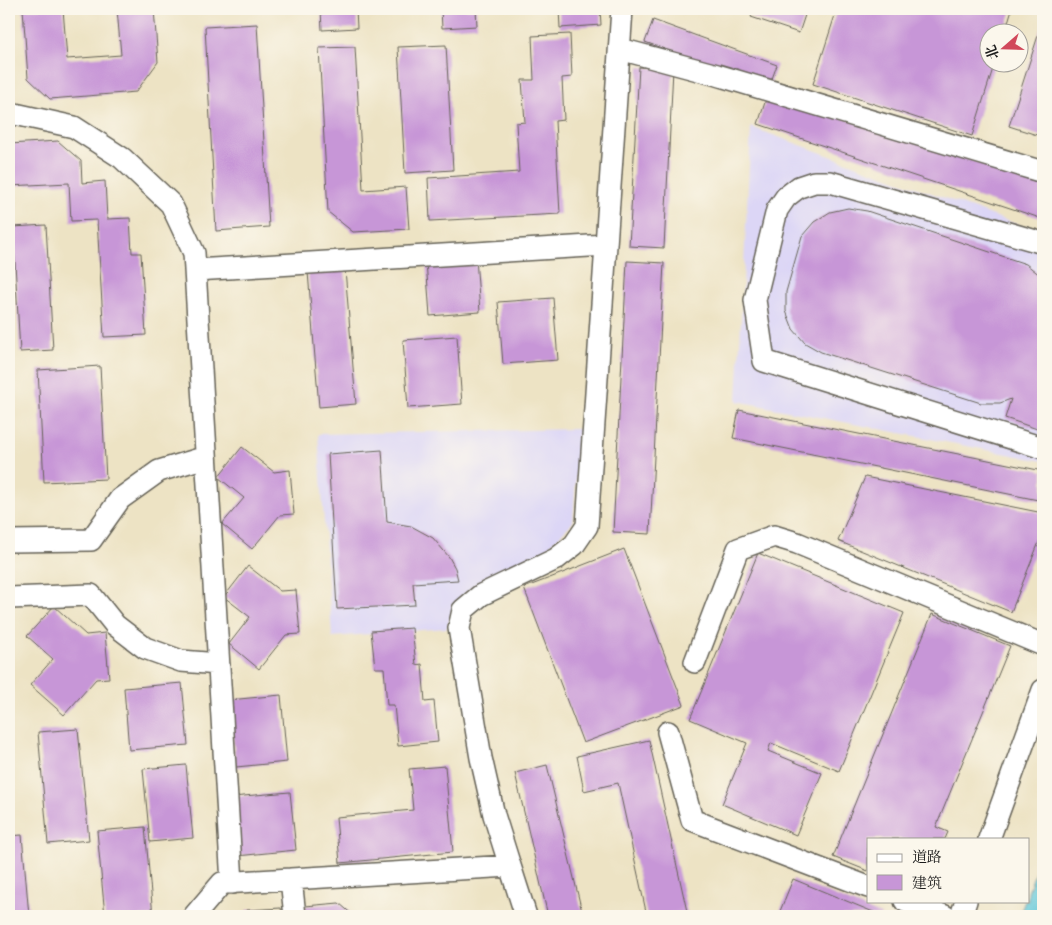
<svg xmlns="http://www.w3.org/2000/svg" width="1052" height="925" viewBox="0 0 1052 925" font-family="'IM FELL Great Primer','Noto Serif SC',serif">
<style>
.built{fill:#dcd6f6}
.water{fill:#5dc6d8;stroke:#3c717a}
.building{fill:#c796d7}
.lines{fill:none;stroke-linecap:round;stroke-linejoin:round}
.minor-casing{stroke:#656257;stroke-width:24}
.minor{stroke:#fff;stroke-width:21}
</style>
<rect width="100%" height="100%" fill="#fbf7ec"/>
<filter id="ink" filterUnits="userSpaceOnUse"><feTurbulence type="fractalNoise" baseFrequency=".02" numOctaves="2"/><feDisplacementMap in="SourceGraphic" scale="10" xChannelSelector="R" yChannelSelector="G"/><feConvolveMatrix kernelMatrix="1 2 1 2 8 2 1 2 1" color-interpolation-filters="sRGB"/></filter>
<filter id="wash" filterUnits="userSpaceOnUse"><feTurbulence type="fractalNoise" baseFrequency=".0096" numOctaves="4" result="noise"/><feDisplacementMap in="SourceGraphic" scale="20" xChannelSelector="R" yChannelSelector="G"/><feGaussianBlur stdDeviation="1.12" result="paint"/><feColorMatrix in="noise" values="0 0 0 0 0 0 0 0 0 0 0 0 0 0 0 0 0 1.4 0 .05"/><feComposite in="paint" operator="in"/></filter>
<g filter="url(#wash)">
<rect width="100%" height="100%" fill="#ede3c4"/>
<path class="built" d="M751,127L1043,234V461L737,401Z
M579,429L573,522L543,552L470,589L454,605L447,628L332,637L318,434Z"/>
<path class="water" d="M1043,850V916H1019L1025,901H1028V892Z"/>
<g id="blocks">
<path class="building" d="M23,9H63L67,59L121,55L117,9H154L158,62L136,92L50,99L28,78Z
M321,9H356L357,28L322,30Z
M441,9H476L477,26L442,28Z
M559,9H600L601,25L560,28Z
M754,9H807L799,33L751,17Z
M837,9H1012L1005,32H990V62H995L972,136L813,84Z
M653,20L777,65L769,87L645,42Z
M1043,20V137L1009,126Z
M257,24L269,227L216,231L205,27Z
M570,34L572,77L562,78L564,120L555,121L560,214L430,221L428,178L519,172L516,123L525,122L522,80H534L532,36Z
M446,45L453,170L405,173L398,47Z
M355,47L363,190L406,187L409,229L353,232L328,212L319,48Z
M639,67L673,69L664,248L629,246Z
M768,93L1043,184V219L758,124Z
M58,141L81,161L82,183L105,181L107,219L130,218L132,253H141L146,335L104,337L97,220L71,221L69,183L9,186V144Z
M848,208L867,211L1026,264L1041,276L1043,279V431L1005,418L1011,399L1000,403H981L821,352L805,343L793,329L786,311V292L802,236L814,222L830,212Z
M46,225L53,350L20,352L13,227Z
M476,258L480,312L430,316L426,261Z
M627,261L664,263L650,534L613,532Z
M345,269L356,404L319,407L308,272Z
M553,298L558,360L503,364L498,302Z
M457,336L462,404L408,408L403,340Z
M100,366L106,479L44,482L38,370Z
M739,410L1043,471V501L733,438Z
M242,447L274,472L290,470L294,514L280,515L252,549L222,524L244,498L218,477Z
M382,450L387,522L411,526L433,538L449,557L455,568L458,580L413,583L415,605L337,609L328,454Z
M865,477L1043,513V532L1011,612L838,541Z
M624,549L684,705L583,743L524,588Z
M758,553L904,613L839,771L771,743L768,751L822,773L796,835L722,804L747,743L690,719Z
M248,566L280,591L296,590L300,634L286,635L259,669L229,644L250,617L224,597Z
M54,606L86,635L105,633L109,678L96,679L64,715L30,685L53,659L27,636Z
M932,614L1010,646L936,827L948,832L945,839H868V871L833,857Z
M412,628L416,665L422,664L425,702L434,701L438,742L398,746L394,705H387L384,668H375L371,631Z
M182,683L188,745L129,750L124,688Z
M281,695L287,762L236,767L229,700Z
M78,729L89,840L48,844L38,732Z
M649,740L688,916H647L618,783L584,791L577,756Z
M186,765L193,838L150,842L143,769Z
M547,765L583,916H548L515,773Z
M445,766L453,852L340,863L336,817L413,810L409,769Z
M290,792L296,850L237,856L232,797Z
M145,827L153,916H105L97,831Z
M22,835L29,916H9V836Z
M793,879L883,916H778Z
M339,903L354,916H306L305,906Z
M281,908L282,916H243L247,910Z"/>
</g>
</g>
<g filter="url(#ink)">
<use href="#blocks" fill-opacity="0" stroke="#656257" stroke-width="1"/>
<g class="lines">
<g class="minor-casing">
<path id="minor" d="M620,49L717,75L1043,172
M9,115L15,114L74,127L122,158L171,204L194,253L232,883
M1043,243L830,182H814L799,187L786,197L777,210L755,300L764,361L1043,448
M195,270L606,245
M9,541L91,540L120,499L159,471L206,457
M9,598L91,595L115,625L145,648L181,661L219,664
M695,662L738,549L774,536L797,543L1043,645
M668,732L692,820L868,887
M989,839L1043,690
M510,866L494,815L481,758L459,628L463,610L481,595L556,559L574,545L587,526L622,9
M291,879L295,916
M905,901L945,916
M194,916L222,883L510,866L526,916
M961,916L966,901"/>
</g>
<use href="#minor" class="minor"/>
</g>
</g>
<rect width="1052" height="925" fill="none" stroke="#fbf7ec" stroke-width="30"/>
<rect x="867" y="838" width="162" height="65" fill="#fbf7ec" stroke="#a29f99"/>
<rect x="877" y="854" width="25" height="8" fill="#ffffff" stroke="#a29f99"/>
<text x="912" y="862" font-size="15" fill="#1c1c1c">道路</text>
<rect x="877" y="875" width="25" height="15" fill="#c796d7" stroke="#a29f99"/>
<text x="912" y="888" font-size="15" fill="#1c1c1c">建筑</text>
<g transform="translate(1004 48) rotate(250)"><circle r="24" fill="#fbf7ec" stroke="#a29f99"/>
<path d="M0-4L9 19L0 12L-9 19Z" fill="#d1495b"/>
<text y="-8" font-size="14" font-weight="bold" text-anchor="middle" fill="#1c1c1c">北</text>
</g>
</svg>
